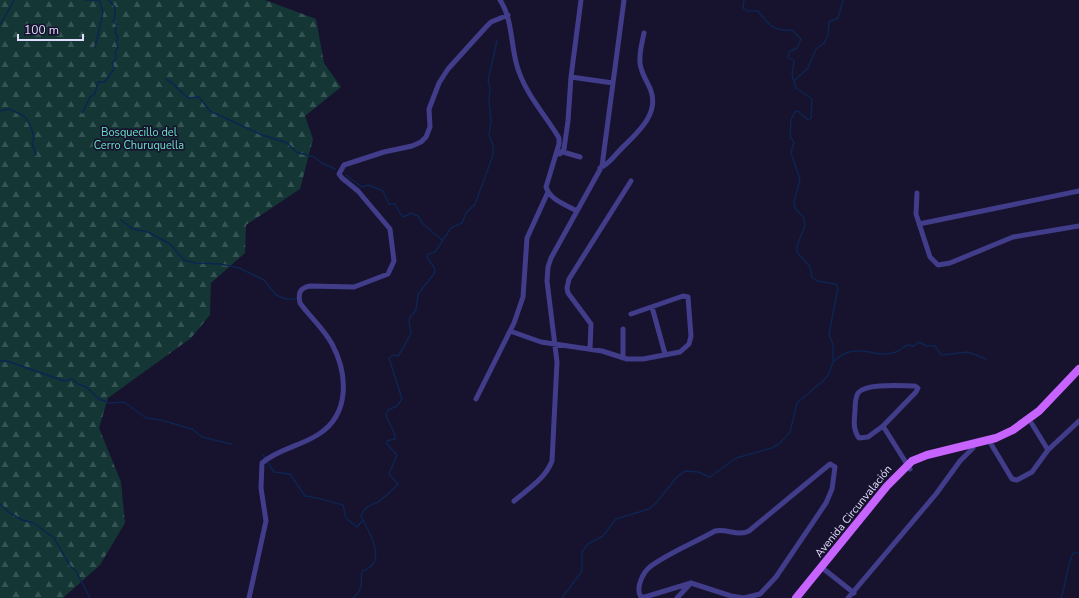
<svg xmlns="http://www.w3.org/2000/svg" width="1079" height="598" viewBox="0 0 1079 598" font-family="'Nunito Sans',sans-serif">
<style>
.forest{fill:url(#forest-firs)}
.lines{fill:none;stroke-linecap:round;stroke-linejoin:round}
.stream{stroke:#0d2550;stroke-width:1.5}
.street{stroke:#413d8b;stroke-width:5}
.primary{stroke:#c764ff;stroke-width:8}
.labels{text-anchor:middle;stroke-width:3.5;stroke-linejoin:round;paint-order:stroke}
.park-label{font-size:11px;fill:#66e2c5;stroke:#17122d}
.street-label{font-size:11px;fill:#e1ddff;stroke:#17122d}
</style>
<defs>
<pattern id="forest-firs" width="22" height="20" patternUnits="userSpaceOnUse"><rect width="22" height="20" fill="#143736"/><path d="M5 1l3.5 6h-7zM16 11l3.5 6h-7z" fill="#365454"/></pattern>
</defs>
<rect width="100%" height="100%" fill="#17122d"/>
<path class="forest" d="M0,0H265L316,19L324,63L341,87L305,116L313,139L300,189L246,225L245,253L211,283L210,315L191,338L108,398L99,428L121,482L125,523L100,565L63,598H0Z"/>
<g class="lines">
<path class="stream" d="M86,0H99
M0,25L14,0
M95,48L103,12L99,0
M166,79C176,84 180,93 189,98L199,97L210,111L262,135L287,143L296,152L314,157L322,163L335,169
M794,81L808,68L816,49L824,43L828,35L829,22L838,18L843,0
M0,111L9,109L20,114L26,118L32,130L34,137L32,143L36,155
M82,113L91,96L95,94L98,82H105L114,69L112,63L116,59L115,53L118,47L116,42L118,37L115,32L117,25L113,21L115,16V7L108,0
M346,175L362,187L368,185L383,191L389,204H395L400,213L404,217L411,213L418,216L423,224L442,240
M121,220L133,229L148,232L170,244L184,260L195,263L220,264L239,268L264,280L276,295L286,299H295
M0,361H7L64,381L72,379L78,384L86,387L99,399L110,403L124,402L146,418L161,420L192,429L202,437L231,444
M834,361C858,339 873,360 896,352C900,351 903,347 907,345L914,346L919,342L927,346H935L941,355L968,352L986,359
M263,455L274,472L290,474L305,496C318,497 330,502 343,505L346,518L357,527L363,520
M0,504L10,513L22,520L34,523L54,538L70,566L76,571L90,598
M353,598C364,590 360,582 362,571C389,563 369,532 361,516C364,507 371,505 378,502C380,501 397,486 398,484L389,474L397,455L387,444V441L395,439V435L386,415L388,410L397,406L402,399L389,358L393,355L398,356C403,350 406,341 411,334L409,321L410,317L416,310L418,294L434,274L435,269L427,257L428,254L435,252L451,228L462,223L466,213L475,204L493,155V145L489,135L491,122L489,101L490,88L488,80L497,41
M562,598L582,571V552L588,544L603,536L616,519L649,509L657,502L676,478L685,471L698,472L710,477L736,458L772,448L780,443L790,432L797,403L824,380L829,374L833,362V345L829,334L838,288L836,284L817,281L812,277L810,267L797,252V246L805,225L804,218L795,208L794,202L800,179L791,153L794,142L790,137L791,120L795,112L798,111L808,120L811,118L812,99L796,88L792,75L794,61L788,57L790,51L797,48L801,39L792,30C774,32 769,25 758,11H747L743,8L744,0
M1061,598C1066,584 1067,566 1073,553H1079"/>
<path class="street" d="M500,0C514,21 510,49 519,72C528,97 546,116 559,138V144L546,187C550,200 566,205 577,211
M571,77L613,83
M563,152L580,157
M557,154H560L564,149L568,121L571,77L581,0
M600,168C610,164 616,153 624,146C638,132 659,114 651,91C648,82 641,74 640,63C639,53 642,43 644,33
M917,193L916,214L930,257L938,265L950,263L1013,237L1079,226
M919,224L1079,191
M652,307L665,354
M510,331L541,342L602,351L627,359H643L680,352L689,344L691,336L688,297L683,296L631,314
M590,349L591,324L568,293L567,288L569,279L631,181
M623,358V329
M476,399L514,323L523,297L527,238L548,192
M1032,424L1048,450
M883,426L868,437L859,438C853,430 854,421 855,411C855,405 855,398 858,393C866,383 902,386 915,386L918,388L916,392L883,426L910,469
M991,444L1012,479L1017,480L1032,472L1048,450L1079,421
M830,464L835,467L832,489L826,503L776,577L760,594L744,598L731,596L691,583L645,597H641C635,588 643,572 651,566C670,552 694,543 715,531C727,528 737,537 749,531Z
M514,501C528,489 545,479 552,461L557,362L547,281L548,267L551,258L602,166L624,0
M825,570L854,593
M249,598L266,521L261,488L262,463C278,449 301,446 319,434C350,414 348,374 332,344C324,329 310,317 300,303C298,294 299,288 310,286L354,287L388,274L394,261L390,229L358,191L342,178L339,174L344,165L384,152L412,146L421,142L426,137L430,127L429,109L439,83L448,69L486,27L491,22L508,15
M677,598L691,583
M848,598L936,494L960,461L973,448"/>
<path class="primary" d="M796,598L887,486L912,461L927,455L996,438L1013,430L1039,411L1079,369"/>
</g>
<g class="labels">
<g class="park-label">
<text x="139" y="136">Bosquecillo del<tspan x="139" dy="13">Cerro Churuquella</tspan></text>
</g>
<g class="street-label">
<text transform="translate(853 511) rotate(-51)" y="4">Avenida Circunvalación</text>
</g>
</g>
<path d="M18 34v6h65v-6" fill="none" stroke="#e1ddff" stroke-width="2"/>
<text x="24" y="34" font-size="12" fill="#e1ddff" stroke="#17122d" stroke-width="3" paint-order="stroke">100 m</text>
</svg>
